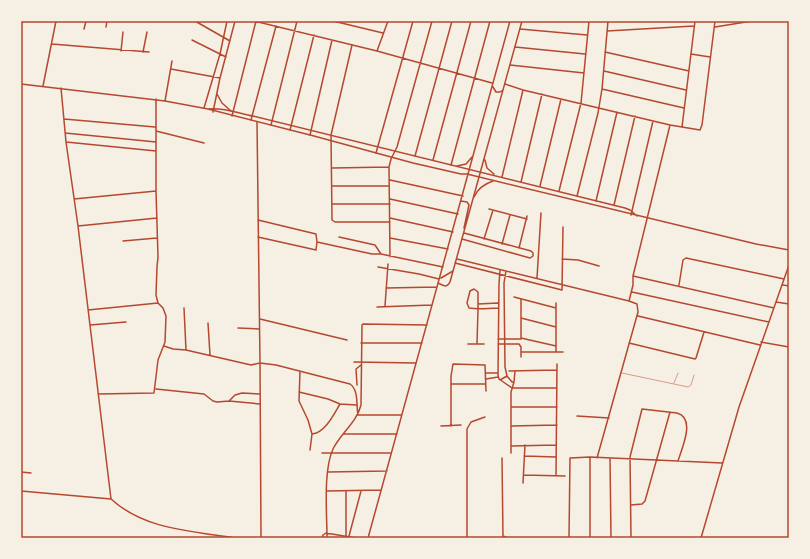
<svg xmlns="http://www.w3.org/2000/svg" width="810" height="559" viewBox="0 0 810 559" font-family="'Varela Round',sans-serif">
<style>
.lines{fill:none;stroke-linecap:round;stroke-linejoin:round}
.service{stroke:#b5482f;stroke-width:0.5}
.minor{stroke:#b5482f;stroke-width:1.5}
.tertiary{stroke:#b5482f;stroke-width:1.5}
.neatline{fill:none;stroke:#b5482f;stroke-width:1.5}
</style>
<rect width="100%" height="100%" fill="#f6efe4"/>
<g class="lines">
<path class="service" d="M622,373L688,387L691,385L694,375
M674,383L678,373"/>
<path class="minor" d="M195,21L230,41
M254,21L377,51L492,83
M333,21L383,33
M21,24L23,21
M106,27L107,21
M715,27L752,21
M84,29L86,21
M520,29L587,35
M607,31L694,26
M192,40L226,57
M52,44L149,52
M352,45L331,135L332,220L335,222H390
M515,47L585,54
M121,51L123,32
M377,51L388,21
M143,52L147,32
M605,52L689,71
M691,54L710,57
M510,65L584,73
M171,69L220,78
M604,71L686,90
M505,84L523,90L670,125L700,130L702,125L715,21
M43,86L56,21
M61,88L66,142L78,226L111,499
M602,89L684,108
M217,94L222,103L231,111
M165,101L172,61
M204,108L220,54L227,21
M213,112L220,78L235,21
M232,116L256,21
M64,119L155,127
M251,120L276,26
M257,122L260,363L261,538
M271,125L297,21
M682,127L695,21
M290,130L314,35
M156,131L204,143
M65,133L156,142
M310,135L332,40
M66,142L156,151
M376,153L413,21
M415,156L452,21
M433,160L471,21
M451,165L490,21
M332,168L389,167
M502,177L523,90
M390,180L463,196
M521,182L542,94
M332,186H389
M540,186L561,99
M559,191L581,103L589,21
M577,196L598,113L602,89L608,21
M74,199L156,191
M390,199L458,214
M461,201L467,202L469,205L464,228
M596,201L617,112
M332,204H390
M614,205L635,116
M489,209L527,219
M631,215L653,121
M390,218L453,232
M78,226L157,218
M258,237L316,250L317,242L316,234L258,220
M339,237L375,245L381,254
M390,238L448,249
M462,239L530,258L533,256V253L531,251L464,233
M484,239L493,210
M123,241L157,238
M317,242L372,254H381L443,267
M502,244L510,215
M519,248L527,216
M390,257L389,167L391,159L397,147L432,21
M457,259L629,301
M562,259L578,260L599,266
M455,263L562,290L563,227
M378,267L419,274L439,279
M500,270L499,284L498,375L499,379L512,388
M506,271L504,283L505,367L507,376L512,382H514
M633,276L774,308
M441,278L453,271
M537,278L541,213
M438,283C444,286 447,288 450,282L479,177
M679,285L683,260L686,258L784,279
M783,285L789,286
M386,288L437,287
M632,292L769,322
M514,297L556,308
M776,302L789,304
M478,304L498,303
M385,306L388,264
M377,307L432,305
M184,308L186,350
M88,310L158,303
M638,316L760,345
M521,318L556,327
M260,319L347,340
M208,323L210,355
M90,325L126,322
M238,328L259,329
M521,338L556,346
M498,339H521V299
M761,342L789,347
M361,343H422
M629,343L695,359L696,358L704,332
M468,344H484
M477,344L478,309V292L474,289L470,291L467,303L469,308C479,310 489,308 498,308
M498,344H519L521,347V357
M164,346L173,349L186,350L251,365L260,363L276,365L350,384C359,390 356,405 358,415H401
M521,352H563
M556,352V303
M354,362L416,363
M300,371L299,401L308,420L312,434L310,450
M509,371L557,370
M486,373H498
M486,379L498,377
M500,380L507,376
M451,384H485
M357,385L356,369L361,365
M512,388H556
M156,389L204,394L213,401L217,402L229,401L235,395L242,393L260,394
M299,392L328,399L340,404
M98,394L154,393L158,360L165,342L166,316L163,308L158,303L156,295L157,267L158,257L156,191V99
M229,401L260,404
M511,407H557
M577,416L609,418
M441,426L461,425
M451,426V376L453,364L485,365L486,391
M511,426L557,425
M312,434C325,433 334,414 340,404L356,405
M343,434H397
M511,446L556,445
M322,453H390
M511,453V392L514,382L515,371
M524,456L556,457
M502,458L503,538
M590,458V538
M597,458L638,312L637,304L629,301L633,285V276L670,125
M610,458L611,538
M21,472L31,473
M328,472L387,471
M524,475L565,476
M556,476L557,364
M523,483L525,445
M21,491L111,499
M327,491L381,490
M346,491V536
M111,499C145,530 192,531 235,538
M631,505L642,504L645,501L670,412
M349,536L361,491
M503,536L508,538
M322,538L323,535L326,533L356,538
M327,538C327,513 323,471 333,449C341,433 357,422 361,405L362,325L363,324L427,325
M368,538L468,174
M467,538V429L471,422L485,417
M569,538L570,458L590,457L722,463
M631,538L630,457L642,409L677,413C696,418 682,448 678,461
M701,538L739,407L789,265"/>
<path class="tertiary" d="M21,84L165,101L208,109L314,136L413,163L461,174H467L756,244L789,250
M493,87L496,92H500L503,90
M208,109C222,107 238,113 253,116L625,208L630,210L637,216
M485,160L487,168L494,174
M457,166L466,164L472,157
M468,174L510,21
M479,177L522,21
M474,197C478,188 484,184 493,181"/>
</g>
<rect width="810" height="559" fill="none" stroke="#f6efe4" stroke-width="44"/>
<rect x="22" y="22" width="766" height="515" class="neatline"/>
</svg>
